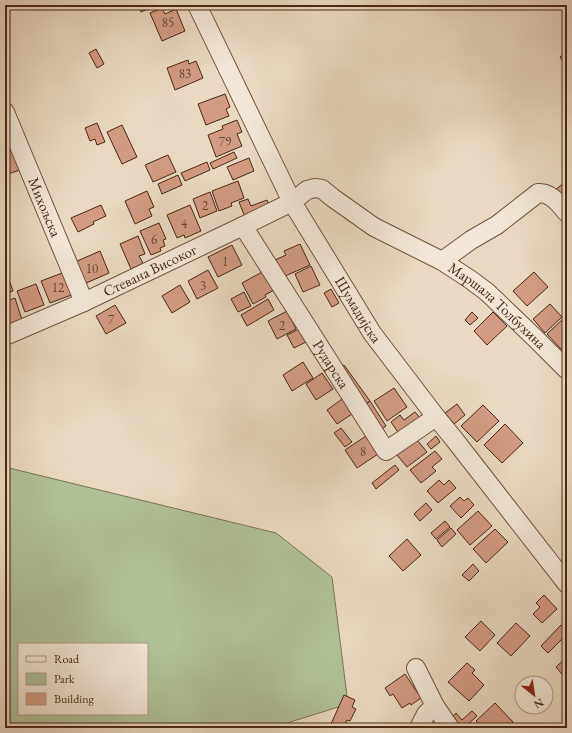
<svg xmlns="http://www.w3.org/2000/svg" width="572" height="733" viewBox="0 0 572 733" font-family="'EB Garamond',serif">
<style>
.green{fill:#b0c098;stroke:#7c7456;fill-rule:evenodd}
.building{fill:#d29b82;stroke:#492815}
.lines{fill:none;stroke-linecap:round;stroke-linejoin:round}
.minor-casing{stroke:#715440;stroke-width:20}
.minor{stroke:#f1e6d7;stroke-width:18}
.labels{text-anchor:middle;stroke-width:4;stroke-linejoin:round;paint-order:stroke}
.number-label{font-size:13px;fill:#6b4530}
.street-label{font-size:15px;fill:#492815;stroke:#f1e6d7}
</style>
<rect width="100%" height="100%" fill="#e9d9c2"/>
<filter id="stains"><feTurbulence type="fractalNoise" baseFrequency=".005" numOctaves="4"/><feColorMatrix values="0 0 0 0 .2 0 0 0 0 .09 0 0 0 0 .02 0 0 0 .5 -.17"/></filter>
<radialGradient id="worn" r=".72"><stop offset=".6" stop-color="#630" stop-opacity="0"/><stop offset="1" stop-color="#630" stop-opacity=".3"/></radialGradient>
<path class="green" d="M5,467L276,533L332,577L348,704L271,728H5ZM19,644H147V714H19Z"/>
<path class="building" d="M138,5H157L141,12Z
M162,8L165,14L176,9L185,31L162,41L150,13Z
M96,49L104,64L97,68L89,53Z
M567,52V68L560,57Z
M188,60L189,64L196,61L203,78L175,90L167,68Z
M225,94L230,107L226,109L229,116L206,125L198,104Z
M237,120L242,132L237,134L242,146L216,157L208,135L223,129L222,126Z
M97,123L105,142L97,145L95,139L90,141L85,128Z
M122,125L137,157L122,164L107,132Z
M15,147L23,169L5,175V151Z
M234,152L237,158L213,169L210,163Z
M168,155L176,172L153,182L145,165Z
M249,158L254,171L233,180L227,167Z
M207,162L210,170L185,181L181,173Z
M178,175L182,185L162,194L158,184Z
M238,181L244,198L231,203L232,206L219,211L212,191Z
M564,183L567,187V204L555,190Z
M147,191L154,207L149,209L152,216L135,224L125,201Z
M210,192L217,211L200,218L193,199Z
M248,199L251,206L267,200L270,207L245,217L239,202Z
M101,205L106,216L93,222L94,224L78,232L71,218Z
M190,205L201,231L185,238L184,235L177,238L167,215Z
M159,223L166,239L163,240L165,246L160,248L161,251L151,255L140,231Z
M138,236L145,254L139,256L143,263L131,269L120,244Z
M300,244L310,265L283,277L275,260L286,255L284,251Z
M232,245L242,265L218,277L208,257Z
M100,251L109,273L84,284L75,262Z
M311,266L320,285L303,292L295,274Z
M5,268L13,291L5,294Z
M208,270L218,288L197,299L188,281Z
M264,271L274,290L265,295L266,297L253,304L242,283Z
M65,272L74,294L50,303L41,281Z
M534,272L548,287L527,306L513,291Z
M36,284L44,305L25,312L17,291Z
M180,285L190,302L172,313L162,296Z
M331,289L339,303L332,307L324,293Z
M244,292L251,306L238,312L231,299Z
M8,294L10,300L15,298L22,320L5,326V295Z
M268,299L274,310L247,326L241,315Z
M550,304L562,317L545,333L533,319Z
M115,305L126,323L106,334L96,316Z
M287,311L296,329L277,339L268,321Z
M472,312L478,318L470,325L465,320Z
M493,312L507,326L487,345L474,331Z
M563,319L567,323V345L562,350L547,334Z
M301,328L308,341L294,348L287,335Z
M303,362L313,378L292,391L283,375Z
M344,365L370,401L364,406L338,369Z
M322,373L333,389L316,400L306,384Z
M394,388L407,407L387,421L374,401Z
M342,399L352,414L337,424L327,410Z
M370,401L386,426L381,430L364,406Z
M457,404L465,415L454,424L445,413Z
M483,405L499,421L477,442L461,426Z
M415,412L422,420L400,435L391,422L400,415L404,420Z
M505,424L523,443L502,463L484,445Z
M341,428L352,442L345,447L334,433Z
M369,434L381,452L357,468L345,450Z
M436,436L440,442L431,449L427,444Z
M417,440L427,452L407,467L397,455Z
M435,451L442,459L432,467L436,471L421,483L410,470Z
M395,465L399,470L376,489L372,483Z
M439,480L444,485L449,480L456,488L438,503L427,491Z
M460,497L464,501L468,498L474,505L461,518L450,506Z
M426,503L432,510L420,521L414,514Z
M478,511L492,526L470,545L457,530Z
M445,521L450,527L436,539L431,533Z
M451,528L456,534L442,547L437,540Z
M495,529L508,542L486,563L473,549Z
M407,539L421,555L403,571L389,556Z
M473,564L479,571L469,581L462,575Z
M544,595L557,609L542,623L533,614L540,607L536,603Z
M481,621L495,635L480,651L465,637Z
M516,623L530,636L511,656L497,643Z
M561,625L567,632V634L548,653L541,646Z
M567,657V680L556,667Z
M467,663L475,670L472,673L484,685L469,701L448,682Z
M405,674L421,698L411,705L410,703L402,708L393,694L390,696L385,688Z
M344,695L355,700L352,707L356,709L350,721L347,720L343,728H341L331,724Z
M495,703L513,722L506,728H483L476,721Z
M472,711L477,716L464,728H457L449,720L456,713L462,720Z
M514,723L520,728H509Z"/>
<g class="lines">
<g class="minor-casing">
<g id="minor">
<path id="s1" d="M197,5L292,202L372,333L436,417L454,439L567,584"/>
<path id="s2" d="M5,112L84,302"/>
<path id="s3" d="M243,226L386,451L436,417"/>
<path d="M442,261L471,240L497,225L538,193C551,192 560,205 567,213"/>
<path id="s4" d="M5,336L84,302L243,226L292,202L307,190L315,188L322,189L333,198L374,227L442,261L471,280L487,292L534,337L567,370"/>
<path d="M416,668L435,706L450,728"/>
<path d="M419,728L426,714L435,706"/>
</g>
</g>
<use href="#minor" class="minor"/>
</g>
<g class="labels">
<g class="number-label">
<text x="168" y="27">85</text>
<text x="185" y="78">83</text>
<text x="225" y="146">79</text>
<text x="205" y="210">2</text>
<text x="184" y="228">4</text>
<text x="154" y="244">6</text>
<text x="225" y="266">1</text>
<text x="92" y="273">10</text>
<text x="203" y="290">3</text>
<text x="58" y="292">12</text>
<text x="111" y="324">7</text>
<text x="282" y="330">2</text>
<text x="363" y="456">8</text>
</g>
<g class="street-label">
<text dy="5" stroke="none"><textPath href="#s2" startOffset="103">Михољска</textPath></text>
<text dy="5" stroke="none"><textPath href="#s4" startOffset="159">Стевана Високог</textPath></text>
<text dy="5" stroke="none"><textPath href="#s4" startOffset="563">Маршала Толбухина</textPath></text>
<text dy="5" stroke="none"><textPath href="#s1" startOffset="345">Шумадијска</textPath></text>
<text dy="5" stroke="none"><textPath href="#s3" startOffset="164">Рударска</textPath></text>
</g>
</g>
<rect width="572" height="733" fill="none" stroke="#e9d9c2" stroke-width="20"/>
<rect x="6" y="6" width="560" height="721" fill="none" stroke="#492815" stroke-width="2"/>
<rect x="10" y="10" width="552" height="713" fill="none" stroke="#492815"/>
<rect x="18" y="643" width="130" height="72" fill="#f1e6d7" stroke="#ae9a89"/>
<rect x="26" y="656" width="20" height="6" fill="#f1e6d7" stroke="#ae9a89"/>
<text x="54" y="663" font-size="12" fill="#492815">Road</text>
<rect x="26" y="673" width="20" height="12" fill="#b0c098" stroke="#ae9a89"/>
<text x="54" y="683" font-size="12" fill="#492815">Park</text>
<rect x="26" y="693" width="20" height="12" fill="#d29b82" stroke="#ae9a89"/>
<text x="54" y="703" font-size="12" fill="#492815">Building</text>
<g transform="translate(534 695) rotate(150)"><circle r="19" fill="#f1e6d7" stroke="#ae9a89"/>
<path d="M0-3L7 15L0 10L-7 15Z" fill="#8f2418"/>
<text y="-6" font-size="11" font-weight="bold" text-anchor="middle" fill="#492815">N</text>
</g>
<rect width="100%" height="100%" filter="url(#stains)"/>
<rect width="100%" height="100%" fill="url(#worn)"/>
</svg>
